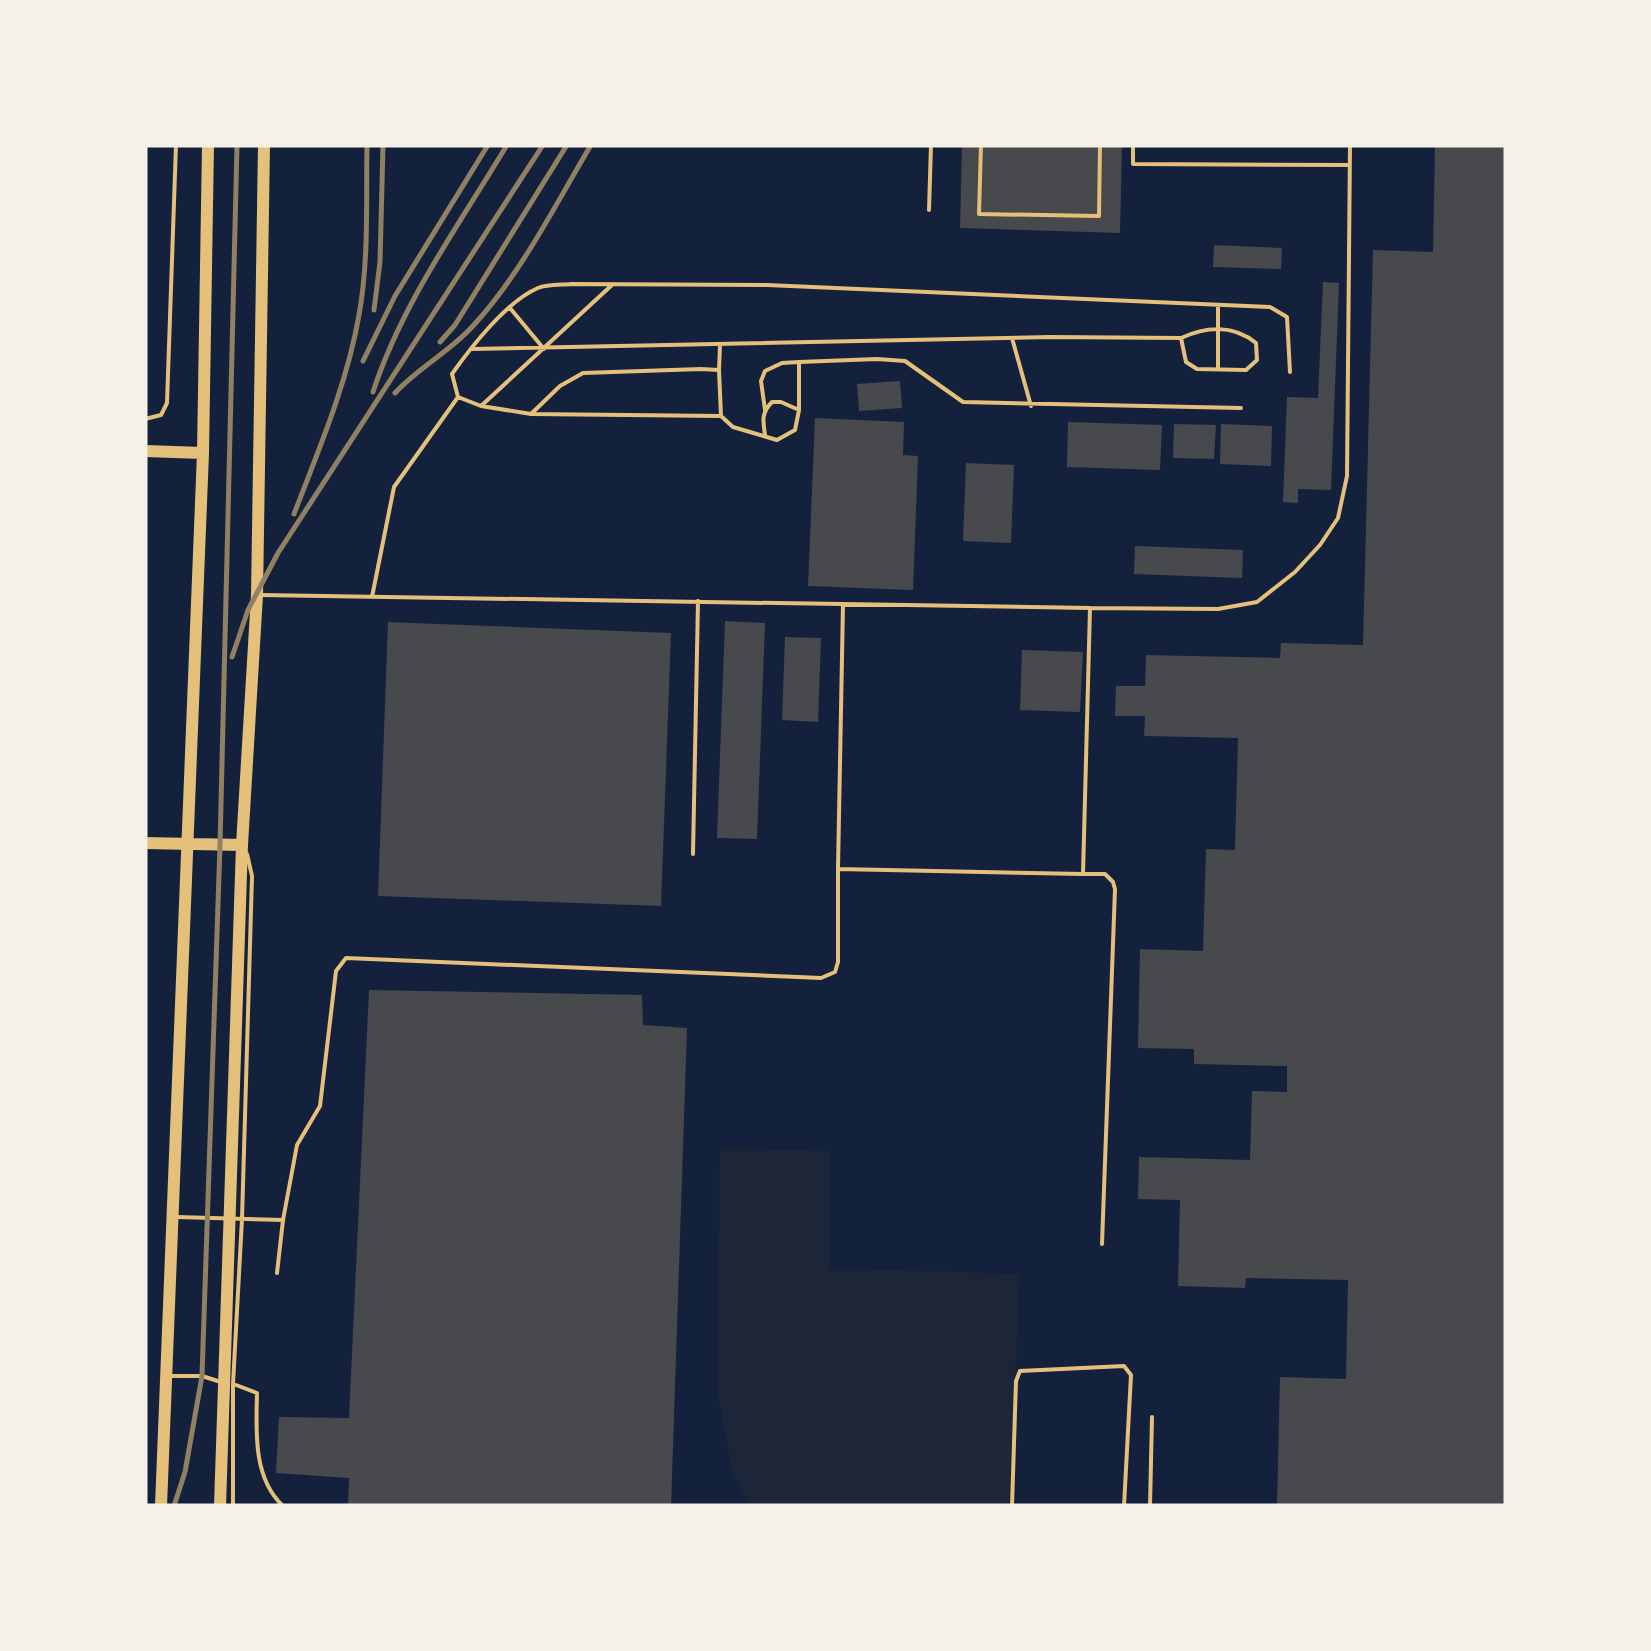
<svg xmlns="http://www.w3.org/2000/svg" width="1651" height="1651" viewBox="0 0 1651 1651" font-family="'Golos Text',sans-serif">
<style>
.green{fill:#1d2539}
.building{fill:#48494c}
.lines{fill:none;stroke-linecap:round;stroke-linejoin:round}
.service{stroke:#e5c07b;stroke-width:4}
.secondary{stroke:#e5c07b;stroke-width:12}
.rail{stroke:#918062;stroke-width:5}
</style>
<rect width="100%" height="100%" fill="#14213d"/>
<path class="green" d="M720,1148L830,1151V1268L1020,1274L1009,1506H750L732,1470L717,1391Z"/>
<path class="building" d="M962,145H1122L1120,233L960,228Z
M1435,145H1506V1506H1277L1280,1377L1346,1379L1348,1280L1246,1278L1245,1288L1178,1286L1180,1200L1138,1199L1139,1157L1250,1160L1252,1091L1287,1092V1066L1194,1064V1049L1138,1048L1140,949L1203,951L1206,849L1235,850L1238,738L1144,736L1145,716H1115L1116,686H1145L1146,655L1280,658L1281,643L1363,645L1373,250L1433,252Z
M1214,245L1282,248L1281,269L1213,267Z
M1323,282L1339,283L1331,490L1298,489V503L1283,502L1287,397L1318,398Z
M900,381L902,408L859,411L857,384Z
M815,418L904,422L903,455L918,456L913,590L808,586Z
M1068,422L1162,425L1160,470L1067,467Z
M1174,424L1216,425L1214,459L1173,458Z
M1221,424L1272,426L1271,466L1220,464Z
M966,463L1014,465L1011,543L963,541Z
M1135,546L1243,550L1242,578L1134,574Z
M725,621L765,623L757,839L717,838Z
M388,622L671,633L661,906L378,896Z
M785,637L821,638L818,722L782,720Z
M1022,650L1083,652L1080,712L1020,710Z
M369,990L642,995L643,1025L687,1028L671,1506H348L349,1478L276,1473L279,1417L349,1418Z"/>
<g class="lines">
<path class="service" d="M981,145L979,214L1099,216L1100,145
M1133,145V164L1350,165
M929,210L931,145
M510,308L544,349
M1012,338L1031,406
M471,349L1049,337L1181,338C1207,326 1234,325 1256,343L1257,360L1246,370L1197,369L1186,362L1181,338
M1218,367V307
M719,370L720,345
M458,397L481,406L613,284
M481,406L531,414L721,416L733,427L777,440L795,430L799,410V362L877,359L905,361L963,402L1241,408
M765,410L761,381L765,371L782,363L799,362
M531,414L560,386L583,373L701,369L719,370L721,416
M145,419L161,415L167,403L176,145
M765,435C763,421 761,413 772,402H781L799,410
M261,595L1090,608
M372,597L394,487L458,397L452,374C471,347 507,301 538,288C547,284 561,285 571,284L767,285L1270,307L1287,317L1290,372
M693,854L698,601
M838,869L843,604
M1084,874H1105L1113,882L1115,889L1102,1244
M177,1217L283,1220L297,1145L320,1106L336,971L346,958L821,978L835,972L838,962V869L1083,874L1090,608L1218,609L1257,602L1295,572L1320,545L1338,518L1347,476L1350,145
M277,1273L283,1220
M172,1376H202L221,1382
M236,1385L257,1393C256,1432 253,1478 283,1506
M233,1506V1384L242,1219L252,876L247,854
M1012,1506L1016,1381L1020,1371L1124,1366L1131,1375L1124,1506
M1150,1506L1152,1417"/>
<path class="secondary" d="M145,451L203,453
M145,843L242,845
M161,1506L203,453L208,145
M220,1506L242,845L257,595L264,145"/>
<path class="rail" d="M374,310L380,262L383,145
M440,342L455,325L567,145
M363,361L395,296L488,145
M373,392C402,303 459,225 507,145
M395,393C418,368 449,352 472,327C521,274 554,207 591,145
M294,514C319,449 347,384 359,315C369,260 366,201 367,145
M232,657L248,610L278,553L543,145
M174,1506L185,1472L202,1376L220,845L237,145"/>
</g>
<rect width="1651" height="1651" fill="none" stroke="#f6f1e7" stroke-width="295"/>
</svg>
